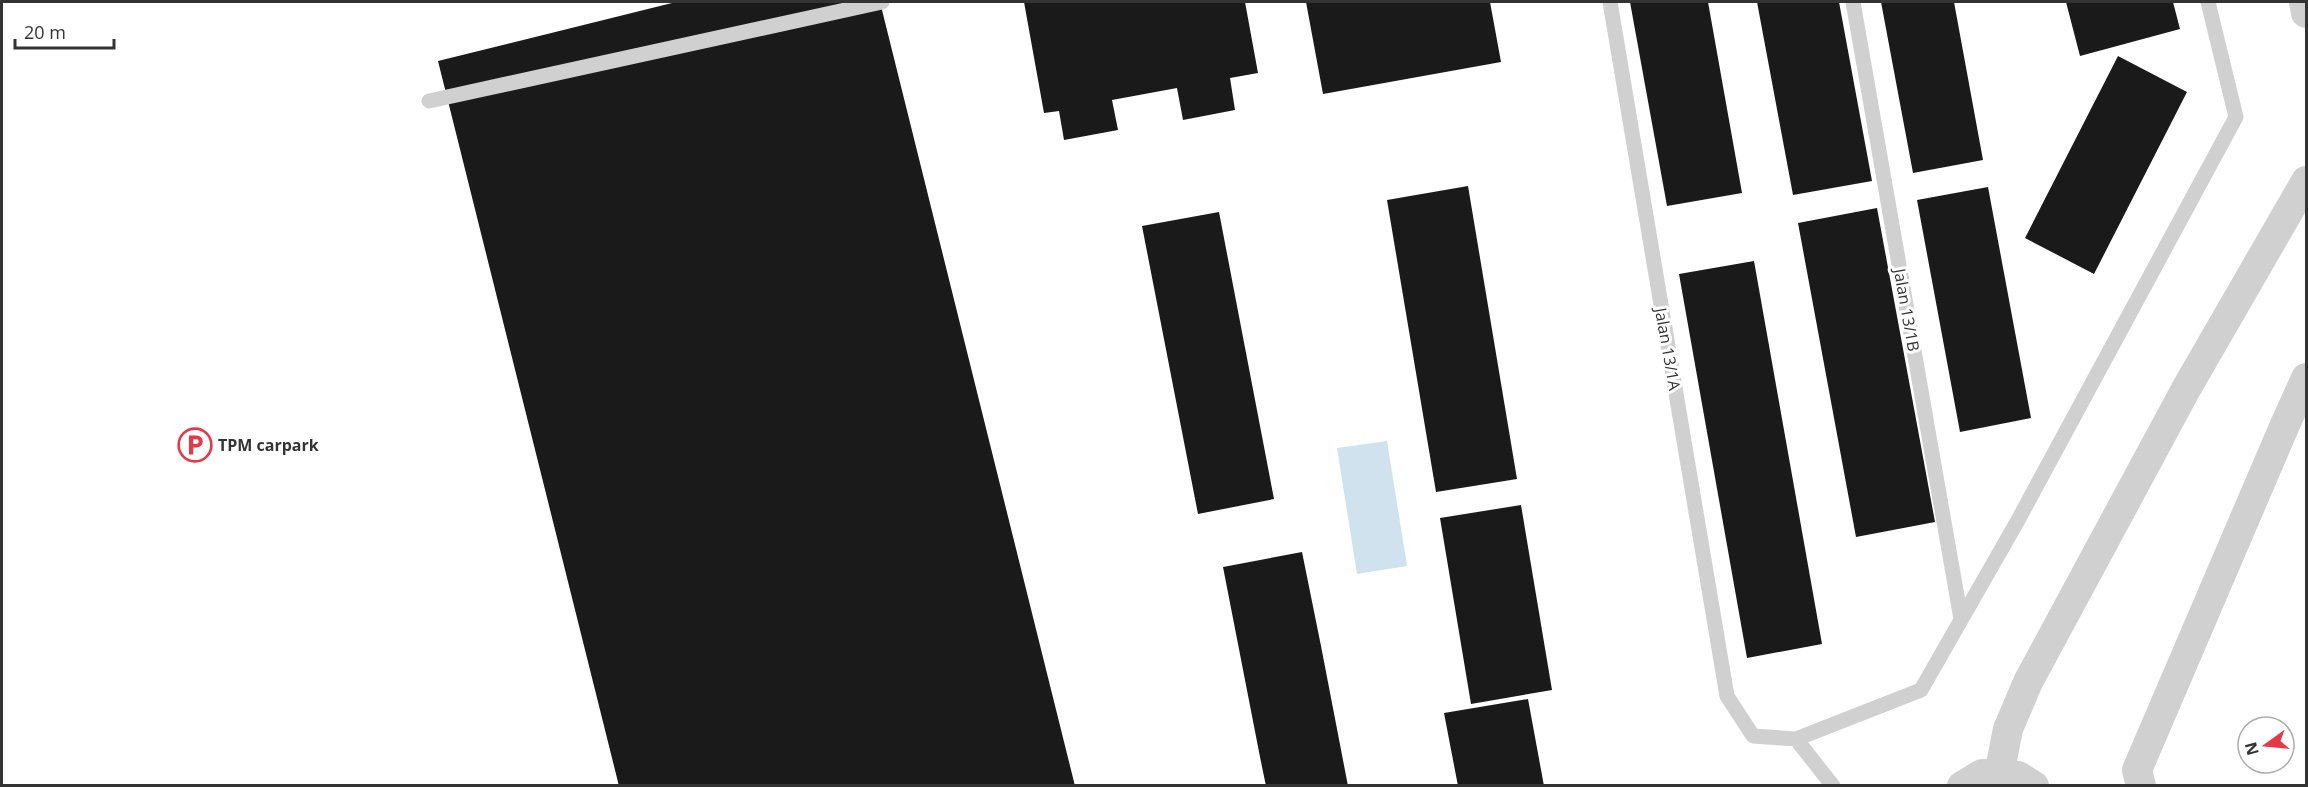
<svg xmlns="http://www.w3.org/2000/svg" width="2308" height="787" viewBox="0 0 2308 787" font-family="'Open Sans',sans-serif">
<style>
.water{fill:#cfe2ee}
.building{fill:#1a1a1a}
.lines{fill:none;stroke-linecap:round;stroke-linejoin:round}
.lane{stroke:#d0d0d0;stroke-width:15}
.street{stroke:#d0d0d0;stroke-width:30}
.labels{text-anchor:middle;stroke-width:6;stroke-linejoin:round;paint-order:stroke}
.street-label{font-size:16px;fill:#333;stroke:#fff}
.poi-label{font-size:16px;font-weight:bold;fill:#333;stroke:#fff;text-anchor:start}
</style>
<rect width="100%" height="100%" fill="#fff"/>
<path class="water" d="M1387,441L1407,566L1357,574L1337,448Z"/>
<path class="building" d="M676,2H880L1075,786H619L438,61Z
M1024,2H1245L1258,73L1230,78L1235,110L1183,120L1177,88L1112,100L1118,130L1064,140L1059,111L1044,113Z
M1306,2H1490L1501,62L1323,94Z
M1630,2H1708L1742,193L1667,206Z
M1757,2H1839L1872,181L1793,195Z
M1881,2H1954L1983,160L1913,173Z
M2066,2H2173L2180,29L2080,56Z
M2118,56L2187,92L2094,274L2025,238Z
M1468,186L1517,479L1436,492L1387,200Z
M1988,187L2031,418L1960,432L1917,200Z
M1877,208L1935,522L1856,537L1798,223Z
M1219,212L1274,499L1198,514L1142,226Z
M1754,261L1822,644L1747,658L1679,274Z
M1521,505L1552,690L1471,704L1440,518Z
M1302,552L1321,646L1348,786H1266L1260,757L1223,567Z
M1528,699L1544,786H1458L1444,713Z"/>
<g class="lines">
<path class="lane" d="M1610,2L1727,696L1753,736L1796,739L1921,690L2017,522L2236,117L2208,2
M1853,2L1961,619
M429,101L882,2
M1796,739L1833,786"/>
<path class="street" d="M2304,2L2306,13
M1999,775L2008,729L2028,682L2186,389L2306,181
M1962,786L1982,774L2018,776L2034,786
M2141,786L2137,770L2284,427L2306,378"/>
</g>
<defs>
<g id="parking-ring" transform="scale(1.725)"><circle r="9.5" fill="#fff" stroke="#e63946" stroke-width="1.5"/><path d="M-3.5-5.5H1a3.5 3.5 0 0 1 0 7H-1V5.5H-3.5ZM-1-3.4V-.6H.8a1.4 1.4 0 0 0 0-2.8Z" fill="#e63946"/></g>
</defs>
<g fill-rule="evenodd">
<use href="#parking-ring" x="195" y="445"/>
</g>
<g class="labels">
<g class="street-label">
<text transform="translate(1907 310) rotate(80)" y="6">Jalan 13/1B</text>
<text transform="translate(1668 349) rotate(80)" y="6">Jalan 13/1A</text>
</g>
<g class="poi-label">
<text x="218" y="451">TPM carpark</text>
</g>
</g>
<rect width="2308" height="787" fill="none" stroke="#333333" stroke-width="6"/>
<g transform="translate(2266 745) rotate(255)"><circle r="28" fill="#ffffff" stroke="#adadad" stroke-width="1.5"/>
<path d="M0-4.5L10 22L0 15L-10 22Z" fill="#e63946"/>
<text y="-9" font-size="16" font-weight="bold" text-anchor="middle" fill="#333333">N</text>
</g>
<path d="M15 39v9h99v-9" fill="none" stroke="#333333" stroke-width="3"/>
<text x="24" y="39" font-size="18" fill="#333333" stroke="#ffffff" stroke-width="4.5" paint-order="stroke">20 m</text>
</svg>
